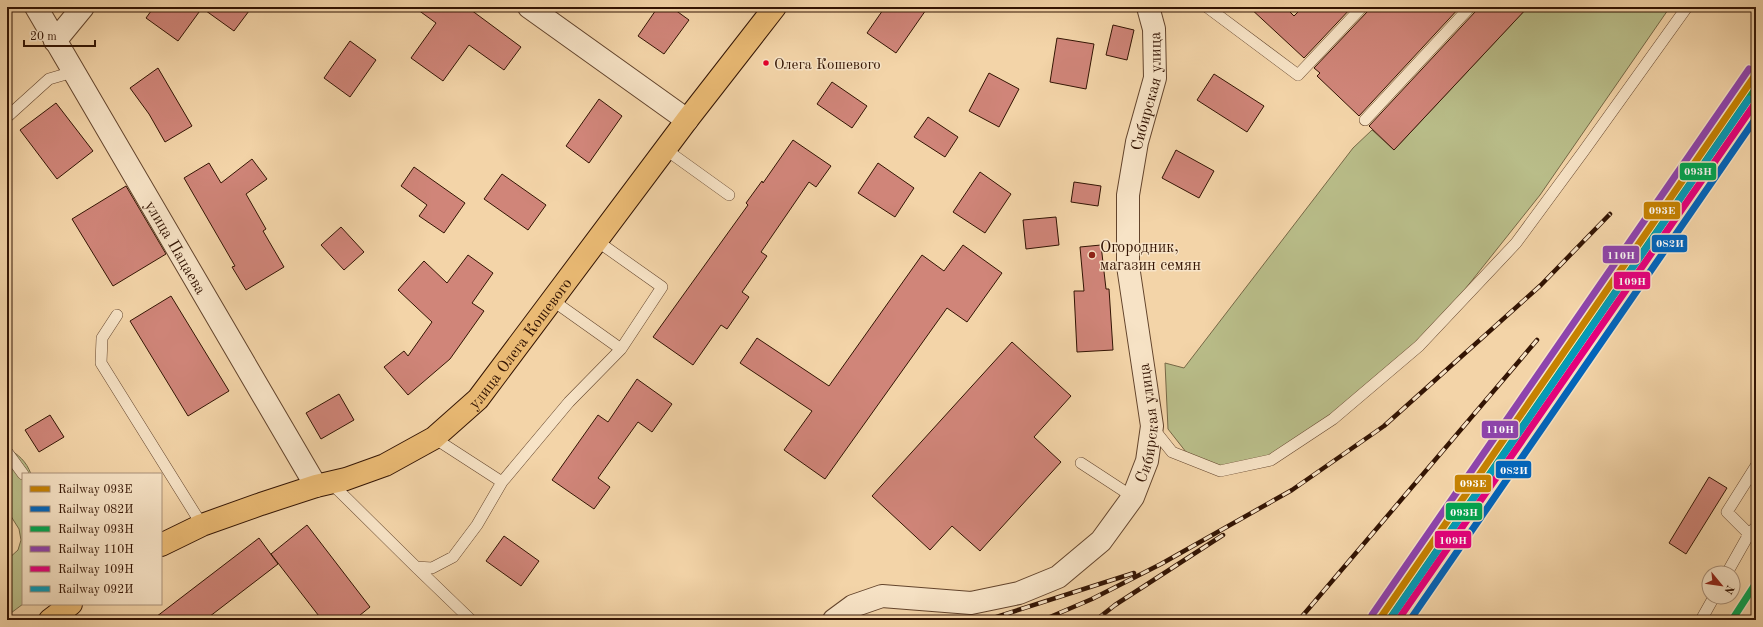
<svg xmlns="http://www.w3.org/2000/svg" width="1763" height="627" viewBox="0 0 1763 627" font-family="'Old Standard TT',serif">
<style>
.green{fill:#b9bd89;stroke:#766846}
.building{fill:#d08579;stroke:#331403}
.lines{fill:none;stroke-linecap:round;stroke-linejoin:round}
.lane-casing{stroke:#63442c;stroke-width:12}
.street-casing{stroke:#63442c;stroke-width:24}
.primary-casing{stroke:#331403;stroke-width:24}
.lane{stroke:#f7e3c6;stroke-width:11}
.street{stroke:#f7e3c6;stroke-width:22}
.primary{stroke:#eaba74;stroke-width:22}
.rail-casing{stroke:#331403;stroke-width:4.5}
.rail{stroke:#f7e3c6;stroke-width:3;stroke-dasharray:9;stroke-linecap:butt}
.rail-1-casing{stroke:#f7e3c6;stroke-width:10}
.rail-2-casing{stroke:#f7e3c6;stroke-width:10}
.rail-3-casing{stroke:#f7e3c6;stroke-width:10}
.rail-4-casing{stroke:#f7e3c6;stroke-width:10}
.rail-5-casing{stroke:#f7e3c6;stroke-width:10}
.rail-6-casing{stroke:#f7e3c6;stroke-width:10}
.rail-1{stroke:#c68201;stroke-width:7}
.rail-2{stroke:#0065bd;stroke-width:7}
.rail-3{stroke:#00a651;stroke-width:7}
.rail-4{stroke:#8e44ad;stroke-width:7}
.rail-5{stroke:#e5007d;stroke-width:7}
.rail-6{stroke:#059aba;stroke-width:7}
.bus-dot{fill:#e4002b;stroke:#f7e3c6;stroke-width:1.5}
.poi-dot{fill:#8f2418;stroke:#f7e3c6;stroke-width:1.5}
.labels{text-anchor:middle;stroke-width:3;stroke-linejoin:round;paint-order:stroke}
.bus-label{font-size:15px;fill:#331403;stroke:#f7e3c6;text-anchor:start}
.street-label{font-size:16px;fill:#331403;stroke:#f7e3c6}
.poi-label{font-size:16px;fill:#331403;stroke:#f7e3c6;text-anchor:start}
.line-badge{stroke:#f7e3c6;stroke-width:1.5}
.badge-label{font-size:11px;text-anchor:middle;font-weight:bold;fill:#fff}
</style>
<rect width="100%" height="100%" fill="#f3d4a8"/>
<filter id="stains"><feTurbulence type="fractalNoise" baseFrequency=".005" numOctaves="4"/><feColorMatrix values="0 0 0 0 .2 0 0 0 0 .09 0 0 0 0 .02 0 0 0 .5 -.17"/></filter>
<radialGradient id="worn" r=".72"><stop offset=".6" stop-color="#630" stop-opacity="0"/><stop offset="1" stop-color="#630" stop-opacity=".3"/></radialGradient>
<path class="green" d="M1528,7H1670L1540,195L1458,298L1411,349L1332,416L1269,457L1221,467L1186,452L1168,429L1165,363L1184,368L1353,148L1372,130L1394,150Z
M7,448C19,455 26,461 31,474H23V604L7,616V560L18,550L21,540L19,529L7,510Z"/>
<path class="building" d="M154,7H252L234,31L202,8L178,41L146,18Z
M414,7H467L521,47L504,70L469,45L443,81L411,58L436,23Z
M658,7H671L689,20L664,54L638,36Z
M885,7H928L896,53L867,33Z
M1249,7H1285L1294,16L1303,7H1352L1304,58Z
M1369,7H1460L1359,116L1317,76L1320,73L1314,68L1367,12Z
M1477,7H1528L1394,150L1369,126L1475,12Z
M1113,25L1134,30L1127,60L1106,55Z
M1057,38L1094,44L1086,89L1050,82Z
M350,41L376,60L350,97L324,78Z
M158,68L192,126L165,142L149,114L130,88Z
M989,73L1019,89L999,127L969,111Z
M1214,74L1264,106L1247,132L1197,100Z
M832,82L867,106L852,128L817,104Z
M599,99L622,116L589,163L566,146Z
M56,103L93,151L57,179L20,130Z
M928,117L958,137L945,157L914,137Z
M793,140L831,166L816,187L809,182L761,252L767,256L742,292L749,297L727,329L721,325L693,365L653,337L748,205L746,203L762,181L763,183Z
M1176,150L1214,171L1199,198L1162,178Z
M252,159L267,179L246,194L266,229L263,231L284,267L246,290L232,267L235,266L184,178L209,163L221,183Z
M878,163L914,188L895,217L858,193Z
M414,167L465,203L444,233L419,216L427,205L401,186Z
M980,172L1011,194L985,233L953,212Z
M502,174L546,205L528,230L484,199Z
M1074,182L1101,186L1098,206L1071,202Z
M126,186L166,254L113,286L72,219Z
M1056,217L1059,245L1026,249L1023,220Z
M341,227L364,252L344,270L321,245Z
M963,245L1002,273L967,322L947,308L825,479L784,450L812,411L740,363L757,338L829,386L922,255L944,271Z
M1101,245L1106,289H1109L1113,350L1077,352L1074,291H1084L1080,247Z
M468,255L493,273L472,303L484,311L450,359L408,395L384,367L404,351L408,356L432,322L398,290L424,261L447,283Z
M171,296L229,391L188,416L130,321Z
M1012,342L1071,396L1034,437L1061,462L980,551L952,526L930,550L872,496Z
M637,379L672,404L652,432L638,422L598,478L610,487L594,509L552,480L598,415L608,422Z
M339,394L354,420L321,439L306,413Z
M50,415L64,437L39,452L25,430Z
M1709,477L1727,488L1686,554L1669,543Z
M307,525L370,607L354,620H322L271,554Z
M504,536L539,561L521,586L486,561Z
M259,538L278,564L205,620H152Z"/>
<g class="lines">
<g class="lane-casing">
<path id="lane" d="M1207,7L1298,75L1362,7
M7,117L49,79L73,72
M1365,120L1470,7
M665,149L729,195
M552,300L621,349
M117,315L102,338L101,363L202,525
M1152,427L1172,452L1220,471L1271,460L1333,419L1419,346L1516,243L1583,152L1687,7
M434,438L502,482
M7,452L23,474
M1081,463L1133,497
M331,483L416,567L432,568L453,557L477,525L502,482L569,402L621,349L662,287L597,241
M1749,534L1727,512L1756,466
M416,567L471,620
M1727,573L1749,534L1756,527
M1701,620L1714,597"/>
</g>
<g class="street-casing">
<g id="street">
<path id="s1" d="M36,7L316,486"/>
<path d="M529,7L687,120"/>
<path d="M55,41L83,7"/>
<path id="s2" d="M834,620L853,606L882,596L971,603L1019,593L1058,577L1101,541L1133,497L1147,461L1152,426L1128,266V195L1137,142L1155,78L1154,29L1148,7"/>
</g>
</g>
<g class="primary-casing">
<g id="primary">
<path id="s3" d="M161,545L202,525L261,504L316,486L346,479L385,465L434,438L478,399L687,120L775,7"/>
<path d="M50,620L71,604"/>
</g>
</g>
<use href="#lane" class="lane"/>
<use href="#street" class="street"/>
<use href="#primary" class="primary"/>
<g class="rail-casing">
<path id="rail" d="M987,620L1134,573
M1043,620L1092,599L1161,564L1292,490L1384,426L1541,285L1610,214
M1096,620L1115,605L1223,535
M1299,620L1537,340"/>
</g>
<use href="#rail" class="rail"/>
<g class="rail-1-casing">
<path id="rail-1" d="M1379,620L1756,74"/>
</g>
<g class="rail-2-casing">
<path id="rail-2" d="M1410,620L1756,118"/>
</g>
<g class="rail-3-casing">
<path id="rail-3" d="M1389,620L1756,88
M1732,620L1756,583"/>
</g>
<g class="rail-4-casing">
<path id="rail-4" d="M1372,615L1749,69"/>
</g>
<g class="rail-5-casing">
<path id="rail-5" d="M1398,620L1756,102"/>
</g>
<g class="rail-6-casing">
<path id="rail-6" d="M1393,615L1749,99"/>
</g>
<use href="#rail-1" class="rail-1"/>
<use href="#rail-2" class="rail-2"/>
<use href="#rail-3" class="rail-3"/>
<use href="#rail-4" class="rail-4"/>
<use href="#rail-5" class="rail-5"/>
<use href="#rail-6" class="rail-6"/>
</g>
<circle class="bus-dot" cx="766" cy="63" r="3.5"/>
<circle class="poi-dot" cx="1092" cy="255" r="4"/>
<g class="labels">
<g class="bus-label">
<text x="774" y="69">Олега Кошевого</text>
</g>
<g class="street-label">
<text dy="6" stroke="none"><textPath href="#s2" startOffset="758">Сибирская улица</textPath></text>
<text dy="6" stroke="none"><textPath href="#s1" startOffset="278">улица Пацаева</textPath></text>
<text dy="6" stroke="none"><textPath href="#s3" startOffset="423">улица Олега Кошевого</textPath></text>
<text dy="6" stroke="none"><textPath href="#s2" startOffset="422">Сибирская улица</textPath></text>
</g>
<g class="poi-label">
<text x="1100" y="252">Огородник,<tspan x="1100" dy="18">магазин семян</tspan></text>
</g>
</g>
<g class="line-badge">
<rect x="1679" y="162" width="38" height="19" rx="4" fill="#00a651"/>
<rect x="1643" y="201" width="38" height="19" rx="4" fill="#c68201"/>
<rect x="1651" y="234" width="37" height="19" rx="4" fill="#0065bd"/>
<rect x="1602" y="245" width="38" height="19" rx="4" fill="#8e44ad"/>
<rect x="1613" y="271" width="38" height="19" rx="4" fill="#e5007d"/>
<rect x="1481" y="420" width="38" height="19" rx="4" fill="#8e44ad"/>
<rect x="1495" y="460" width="37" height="19" rx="4" fill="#0065bd"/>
<rect x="1454" y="474" width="38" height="19" rx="4" fill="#c68201"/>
<rect x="1445" y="502" width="38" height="19" rx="4" fill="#00a651"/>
<rect x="1434" y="530" width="38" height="19" rx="4" fill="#e5007d"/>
</g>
<g class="badge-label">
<text x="1698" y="175">093Н</text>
<text x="1662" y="214">093Е</text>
<text x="1670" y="247">082И</text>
<text x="1621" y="259">110Н</text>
<text x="1632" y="285">109Н</text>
<text x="1500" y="433">110Н</text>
<text x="1514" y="474">082И</text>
<text x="1473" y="487">093Е</text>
<text x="1464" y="516">093Н</text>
<text x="1453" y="544">109Н</text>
</g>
<rect width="1763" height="627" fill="none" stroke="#f3d4a8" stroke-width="24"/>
<rect x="8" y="8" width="1747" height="611" fill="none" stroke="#331403" stroke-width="2"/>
<rect x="12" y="12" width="1739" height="603" fill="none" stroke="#331403"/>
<rect x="22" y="473" width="140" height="132" fill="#f7e3c6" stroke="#a99078"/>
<rect x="30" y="486" width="20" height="6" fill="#c68201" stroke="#a99078"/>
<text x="58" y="493" font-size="12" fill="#331403">Railway 093Е</text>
<rect x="30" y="506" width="20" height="6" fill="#0065bd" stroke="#a99078"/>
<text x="58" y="513" font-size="12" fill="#331403">Railway 082И</text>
<rect x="30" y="526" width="20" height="6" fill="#00a651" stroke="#a99078"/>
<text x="58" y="533" font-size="12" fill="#331403">Railway 093Н</text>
<rect x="30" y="546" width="20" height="6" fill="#8e44ad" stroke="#a99078"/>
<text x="58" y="553" font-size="12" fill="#331403">Railway 110Н</text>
<rect x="30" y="566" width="20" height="6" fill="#e5007d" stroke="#a99078"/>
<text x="58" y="573" font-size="12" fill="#331403">Railway 109Н</text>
<rect x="30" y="586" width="20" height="6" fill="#059aba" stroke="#a99078"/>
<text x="58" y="593" font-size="12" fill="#331403">Railway 092И</text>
<g transform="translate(1721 585) rotate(119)"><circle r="19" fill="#f7e3c6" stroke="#a99078"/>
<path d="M0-3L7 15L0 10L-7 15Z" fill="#8f2418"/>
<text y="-6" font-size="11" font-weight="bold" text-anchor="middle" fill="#331403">N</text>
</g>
<path d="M24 40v6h71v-6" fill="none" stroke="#331403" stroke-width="2"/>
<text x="30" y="40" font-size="12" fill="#331403" stroke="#f7e3c6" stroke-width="3" paint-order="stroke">20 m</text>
<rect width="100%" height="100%" filter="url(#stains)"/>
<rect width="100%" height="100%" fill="url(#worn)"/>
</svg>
